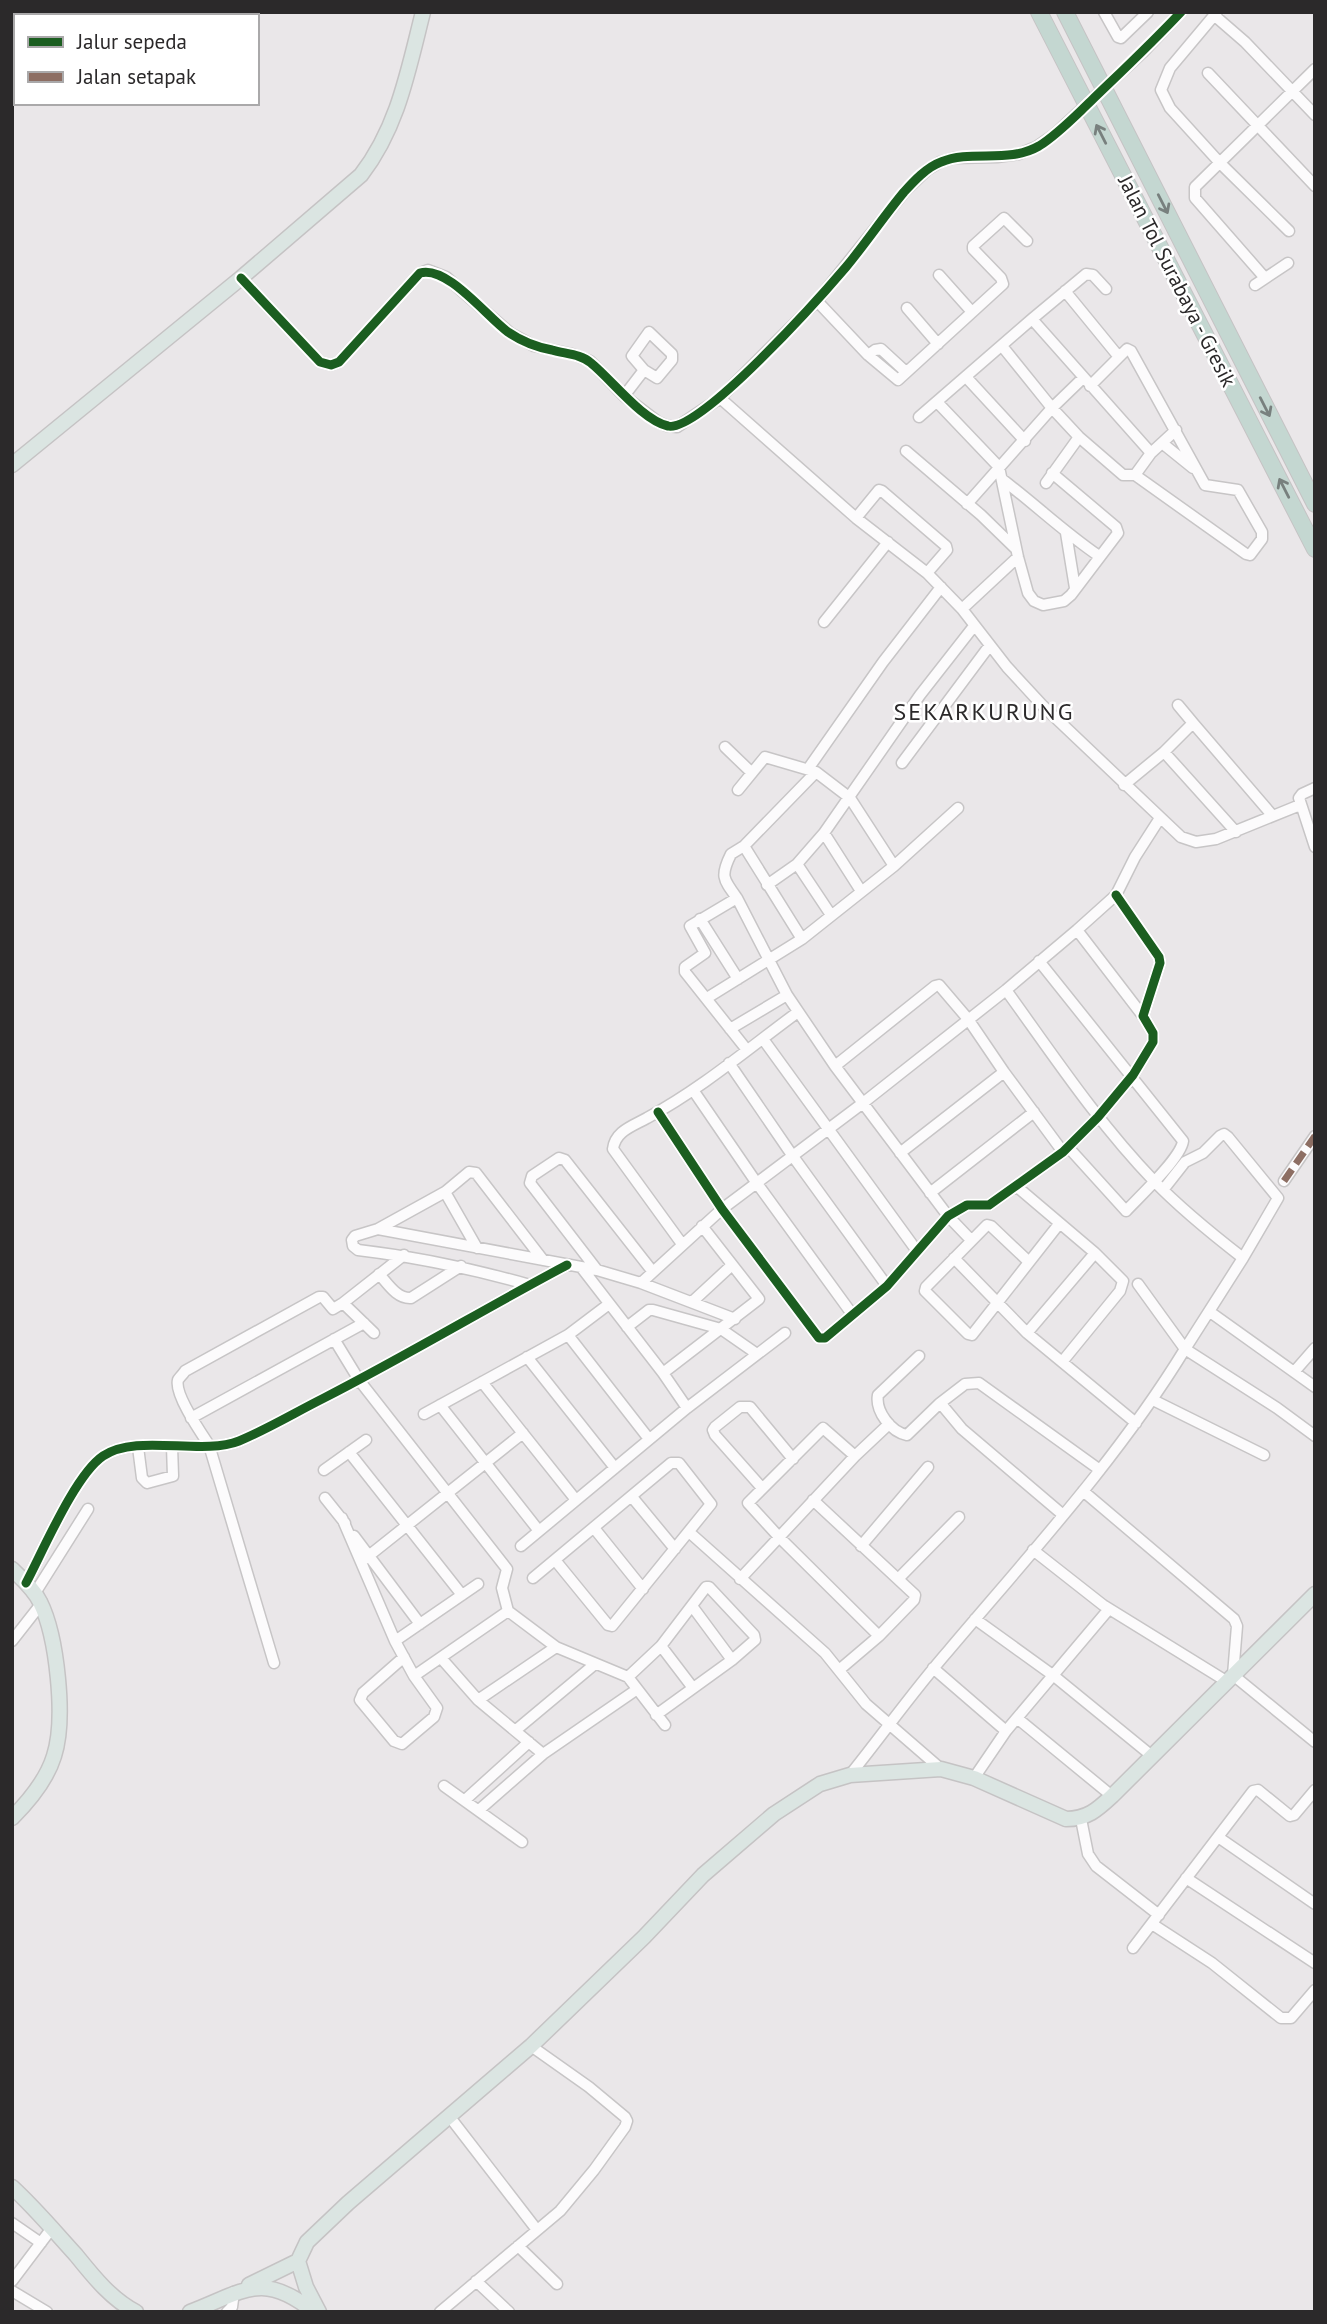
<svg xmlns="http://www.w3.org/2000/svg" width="1327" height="2324" viewBox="0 0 1327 2324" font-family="'PT Sans',sans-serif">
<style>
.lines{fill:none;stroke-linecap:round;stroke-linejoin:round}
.minor-casing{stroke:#c7c5c6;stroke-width:13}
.major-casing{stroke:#c5c3c4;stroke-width:17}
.highway-casing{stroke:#c5c3c4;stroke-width:18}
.minor{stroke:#fcfbfc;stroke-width:10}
.major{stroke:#dbe5e2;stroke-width:14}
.highway{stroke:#c4d7d1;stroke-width:16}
.minor-bridge-casing{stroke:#c7c5c6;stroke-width:13;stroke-linecap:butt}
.minor-bridge{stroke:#fcfbfc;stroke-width:10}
.quiet{stroke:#8d6e63;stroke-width:7;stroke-dasharray:14 7;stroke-linecap:butt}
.cycleway-casing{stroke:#fff;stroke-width:13}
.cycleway{stroke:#1b5e20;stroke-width:9}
.oneway{stroke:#78807e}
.labels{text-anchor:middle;stroke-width:5;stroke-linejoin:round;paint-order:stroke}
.street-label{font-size:21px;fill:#2b292a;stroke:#fff}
.quarter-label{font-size:24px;letter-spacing:2px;fill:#2b292a;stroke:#fff}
</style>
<rect width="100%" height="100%" fill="#eae7e9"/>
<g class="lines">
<g class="minor-casing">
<path id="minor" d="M1104,12L1118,37L1121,38L1148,12
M1217,12L1170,68L1161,90L1170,108L1220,163L1289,231
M1215,16L1245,42L1315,115
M1144,51L1181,12
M1208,73L1315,186
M939,275L972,312
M241,278L320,362L331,365L339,362L420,273L428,270L446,277L510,333L534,346L572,354L590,361L624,396L658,422L667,426L677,427L720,398L817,301L906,190L927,170L940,162L954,158L997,157L1019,154L1036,147L1055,134
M1265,278L1195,198V187L1315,69
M1255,285L1288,263
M1065,291L1119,357
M817,301L868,355L898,380L1003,284L1001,278L973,249V246L1004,218L1027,241
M907,308L938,344
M1032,319L1151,453
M1002,346L1052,408L1079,437L1123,475H1135L1151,453L1176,430
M868,355L875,350L881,349L906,372
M966,377L1025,441
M1090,386L1127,349L1131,351L1205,485L1238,490L1262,532V539L1250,555L1246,554L1135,475
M624,396L644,370L657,378L672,360V354L649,332L632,356L644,370
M720,398L856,518L927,573L962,609L1007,667L1042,705L1181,837L1196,842L1216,839L1300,805
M937,402L999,467L1018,557L1028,593L1034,601L1043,605L1064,601L1071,595L1118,533L1116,527L1052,473
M919,417L1032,319L1086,274L1093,275L1106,289
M1162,443L1193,468
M906,451L981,515L1016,549
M1003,480C1036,505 1065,533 1099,556
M1046,483L1079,437
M967,504L1052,408L1083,378
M856,518L879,490L882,491L946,546L947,550L927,573
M1066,533L1075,588
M962,609L1018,557
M824,622L888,542
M1178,705L1193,723
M725,747L752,773
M1164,752L1236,832
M902,763L990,645
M808,769L883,662L941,587
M1124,785L1164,752L1193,723L1272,815
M1315,788L1302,794L1299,798L1315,847
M738,790L765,757L816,772L850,798L894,866
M824,833L861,891
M744,846L731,854C720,876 723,879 737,898L690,926L705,953L685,967V972L747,1050
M797,864L831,915
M767,885L797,864L824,833L920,695L974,626
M737,898L787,995L835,1066L948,1216L971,1240
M700,919L738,979
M1077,930L1143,1016
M802,939L744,846L816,772
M1039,961L1183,1141C1181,1158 1139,1197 1126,1211L1068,1147
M1006,990C1053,1055 1098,1123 1154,1181C1181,1209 1212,1234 1243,1258L1185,1349L1277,1408L1315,1436
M707,998L802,939L894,866L958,808
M730,1029L787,995
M763,1039L917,1251
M729,1063L792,1155L887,1286
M835,1066L935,986L939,985L968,1019L1004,1072L1063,1152
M693,1090L756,1182L852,1314
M658,1112L722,1209L819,1338H825L887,1286L948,1216L967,1205H989L1063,1152L1098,1117L1133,1075L1153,1042V1033L1143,1016L1160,963L1159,957L1116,895
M900,1153L1004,1072
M1284,1181L1315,1136
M1016,1186L1095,1253L1123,1281L1120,1291L1062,1362
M1163,1190L1185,1162L1203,1153L1220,1136L1224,1134L1228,1137L1278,1198L1243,1258
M445,1192L477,1248
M930,1193L1034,1112
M378,1229L445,1192L469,1172L476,1173L543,1260
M682,1244L613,1149C615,1131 633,1126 647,1118C701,1089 749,1048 798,1012
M954,1258L1027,1333L1136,1423
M1029,1262L991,1226L987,1225L926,1287L925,1291L968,1334L972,1335L1059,1224
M581,1267L663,1373L687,1408
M597,1270L530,1183L532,1176L559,1158L565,1160L653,1272
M379,1274C388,1284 397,1299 411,1298L461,1266
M641,1283L722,1209L863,1103L1006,990L1077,930L1116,895L1135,857L1160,818
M530,1285C473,1269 418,1257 358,1250L353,1246L352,1240L355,1236L378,1229L597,1270L641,1283L735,1319
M692,1302L732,1265
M343,1303L404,1255
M1210,1312L1315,1387
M627,1327L649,1310H653L721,1329L757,1354
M1027,1333L1095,1253
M568,1335L649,1439
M334,1339L359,1380L507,1569L502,1588L508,1611L556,1647L628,1677L665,1725
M919,1356L878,1395C875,1411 891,1432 907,1435L939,1404L942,1405L962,1429L1062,1514
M527,1357L615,1468
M1294,1372L1315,1348
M663,1373L759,1299L702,1226
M482,1382L576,1500
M1153,1400L1264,1455
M939,1404L965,1384L979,1383L1100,1470
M440,1405L539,1531
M424,1414L568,1335L609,1304
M191,1418L364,1323
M138,1447L142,1478L147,1483L173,1476L172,1446
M349,1452L462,1595
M855,1456L889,1424
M324,1470L366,1440
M762,1488L715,1435L713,1430L715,1427L740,1407H750L793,1459
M1083,1491L1234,1619L1237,1626L1233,1675L1315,1742
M632,1497L675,1549
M325,1498L345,1523
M813,1500L915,1595L914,1600L879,1636L839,1670
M342,1518L395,1641L414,1676L437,1708L434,1717L402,1744L394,1741L360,1700L363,1693L404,1657
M594,1528L643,1589
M689,1532L825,1653L866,1704L941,1769
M354,1536L420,1624
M521,1546L687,1408L785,1333
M861,1546L928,1467
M1033,1550L1103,1605L1226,1681
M361,1562L523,1433
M533,1578L671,1463H679L711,1504L612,1626L608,1625L555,1560
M740,1579L855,1456L823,1428L748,1503L779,1537L879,1636
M898,1579L959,1517
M26,1583C43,1551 75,1475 103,1456C137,1433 201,1456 239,1441C268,1429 296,1412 324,1398C406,1356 486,1308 567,1265
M35,1593L88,1509
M692,1606L732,1660
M975,1619L1054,1676L1152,1756
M12,1641L41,1604
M395,1641L478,1584
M661,1646L693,1688
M441,1658L478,1700L543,1754
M274,1663L209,1445C201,1433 174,1394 178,1380C179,1378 184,1373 185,1371L319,1297H323L333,1309L343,1303L374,1333
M933,1668L1006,1731
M414,1676L508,1611
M628,1677L661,1646L706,1587H709L754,1635L755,1640L732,1660L656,1715
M478,1700L556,1647
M1017,1718L1112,1796
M516,1730L595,1664
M850,1775C883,1734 914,1690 949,1650C1031,1553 1119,1457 1185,1349L1138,1284
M974,1778L1006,1731L1109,1609
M444,1786L522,1842
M465,1800L529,1742
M479,1810L543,1754L636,1690
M1081,1819L1088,1854L1096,1866L1159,1915
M1218,1837L1315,1904
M1186,1878L1315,1963
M1152,1924L1212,1963L1281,2018H1291L1315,1990
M1133,1948L1253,1791L1258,1790L1290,1816L1294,1815L1315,1790
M449,2116L537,2230
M12,2223L41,2243
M518,2246L557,2284
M12,2281L52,2228
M476,2281L509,2312
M12,2291L47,2312
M227,2312L232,2307L234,2292
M440,2312L560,2211L594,2170L625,2127L627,2121L625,2117L589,2087L531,2046"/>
</g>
<g class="major-casing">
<path id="major" d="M12,465L241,278L361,175C398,127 408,71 423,12
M12,1569C22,1579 34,1589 40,1602C57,1636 66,1719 54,1756C47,1779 29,1801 12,1818
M12,2187C35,2208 55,2232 76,2255C93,2276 111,2299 136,2312
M249,2285L298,2261
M190,2312C243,2292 262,2270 314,2312
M319,2312L306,2287L298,2261L307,2242L348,2203L531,2046L644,1937L703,1875L774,1814L820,1784L850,1775L941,1769L974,1778L1066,1819C1087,1819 1097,1810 1112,1796L1315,1594"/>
</g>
<g class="highway-casing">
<path id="highway" d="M1039,12L1315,549
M1065,12L1315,504"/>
</g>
<use href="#minor" class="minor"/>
<use href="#major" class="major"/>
<use href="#highway" class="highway"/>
<g class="minor-bridge-casing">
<path id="minor-bridge" d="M1055,134L1144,51"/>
</g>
<use href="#minor-bridge" class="minor-bridge"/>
<path class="quiet" d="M1284,1181L1315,1136"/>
<g class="cycleway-casing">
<path id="cycleway" d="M241,278L320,362L331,365L339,362L420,273C447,265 486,316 508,332C521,341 536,347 552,350C565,354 581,354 591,363C612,380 642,420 668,426C699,434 823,294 846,267C866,243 884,216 904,192C914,181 927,167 941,162C972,149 1008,164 1039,146C1058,134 1074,117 1091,101C1121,72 1152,43 1181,12
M658,1112L722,1209L819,1338H825L887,1286L948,1216L967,1205H989L1063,1152L1098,1117L1133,1075L1153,1042V1033L1143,1016L1160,963L1159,957L1116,895
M26,1583C43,1551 75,1475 103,1456C137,1433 201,1456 239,1441C268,1429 296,1412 324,1398C406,1356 486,1308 567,1265"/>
</g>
<use href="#cycleway" class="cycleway"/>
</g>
<defs><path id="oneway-shaft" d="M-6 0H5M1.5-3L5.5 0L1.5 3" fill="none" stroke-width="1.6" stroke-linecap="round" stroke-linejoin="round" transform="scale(1.75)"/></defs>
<g class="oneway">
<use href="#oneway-shaft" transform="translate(1101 134) rotate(-117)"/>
<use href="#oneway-shaft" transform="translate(1163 204) rotate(63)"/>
<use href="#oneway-shaft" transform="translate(1265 407) rotate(63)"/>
<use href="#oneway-shaft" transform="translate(1284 488) rotate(-117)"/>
</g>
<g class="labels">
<g class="street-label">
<text transform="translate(1177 281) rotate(63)" y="7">Jalan Tol Surabaya - Gresik</text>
</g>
<g class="quarter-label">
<text x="984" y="720">SEKARKURUNG</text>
</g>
</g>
<rect width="1327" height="2324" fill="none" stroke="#2b292a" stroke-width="28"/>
<rect x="14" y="14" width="245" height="91" fill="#ffffff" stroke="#aaa9aa" stroke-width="2"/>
<rect x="28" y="37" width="35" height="10" fill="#1b5e20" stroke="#aaa9aa" stroke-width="2"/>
<text x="77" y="49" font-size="21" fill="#2b292a">Jalur sepeda</text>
<rect x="28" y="72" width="35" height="10" fill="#8d6e63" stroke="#aaa9aa" stroke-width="2"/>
<text x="77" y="84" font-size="21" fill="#2b292a">Jalan setapak</text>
</svg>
